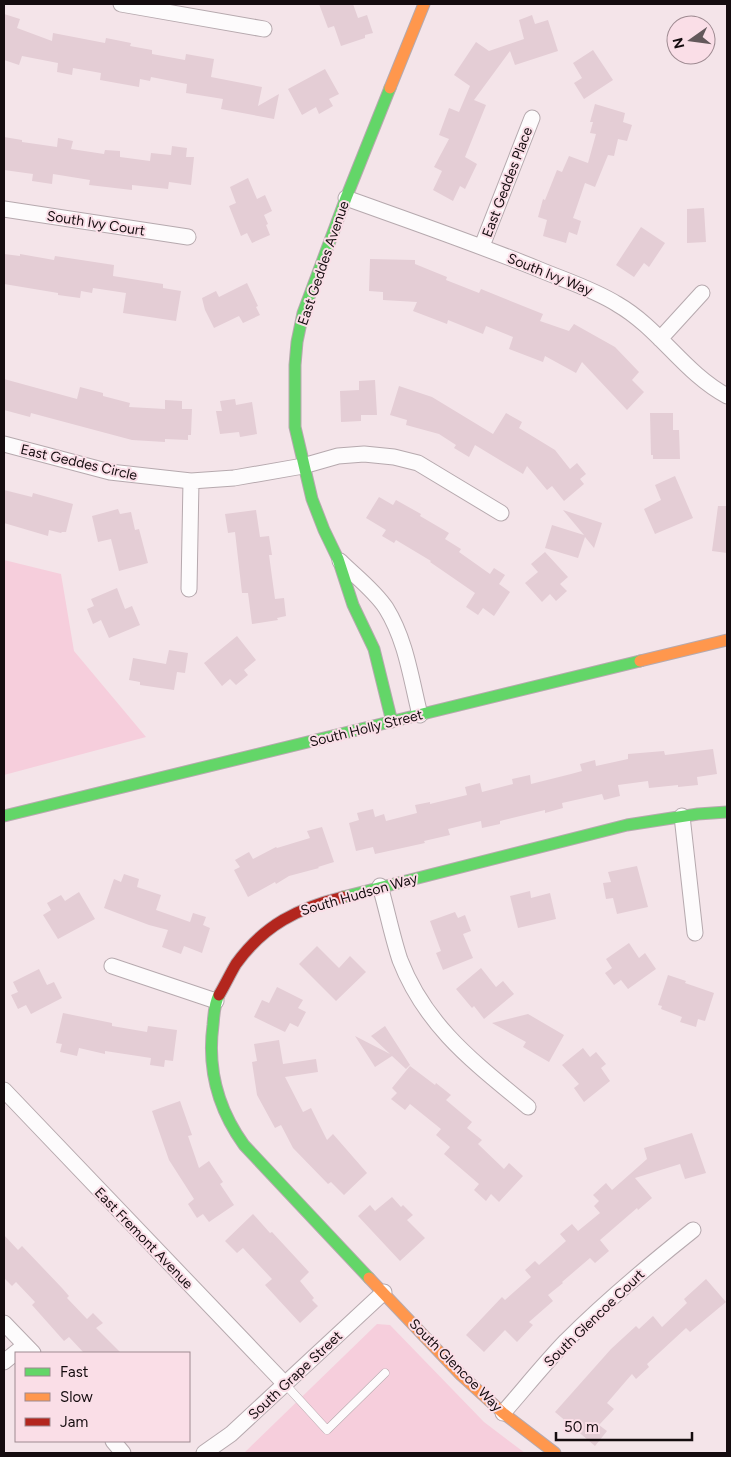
<svg xmlns="http://www.w3.org/2000/svg" width="731" height="1457" viewBox="0 0 731 1457" font-family="Figtree,sans-serif">
<style>
.green{fill:#f6cedc}
.building{fill:#e4cdd5}
.lines{fill:none;stroke-linecap:round;stroke-linejoin:round}
.lane-casing{stroke:#b6a9ae;stroke-width:9}
.street-casing{stroke:#b6a9ae;stroke-width:17}
.fast-casing{stroke:#b6a9ae;stroke-width:13}
.slow-casing{stroke:#b6a9ae;stroke-width:13}
.jam-casing{stroke:#b6a9ae;stroke-width:13}
.lane{stroke:#fdfbfc;stroke-width:8}
.street{stroke:#fdfbfc;stroke-width:15}
.fast{stroke:#63d668;stroke-width:11}
.slow{stroke:#ff974d;stroke-width:11}
.jam{stroke:#b3261e;stroke-width:11}
.labels{text-anchor:middle;stroke-width:4;stroke-linejoin:round;paint-order:stroke}
.street-label{font-size:14px;fill:#150c0f;stroke:#fadee7}
</style>
<rect width="100%" height="100%" fill="#f4e4e9"/>
<path class="green" d="M4,560L61,574L74,651L146,737L4,775Z
M377,1324L390,1325L484,1422L525,1453H244Z"/>
<path class="building" d="M319,4H353L358,18L367,15L373,33L365,35V38L341,46L334,26L328,28Z
M4,14L20,19L17,28L52,41L53,33L105,43L106,38L131,43L130,46L152,50V54L185,60L186,54L214,59L211,77L262,87L258,106L279,94L274,119L221,109L223,99L186,93L187,84L151,77L150,81L140,79L139,87L100,80L101,73L73,68L72,75L57,72L58,63L22,56L19,65L4,60Z
M532,15L535,24L548,20L558,51L515,65L510,51L474,100L486,105L465,157L477,164L465,189L460,186L453,201L433,190L442,171L434,167L449,139L439,135L449,108L459,112L470,86L454,75L476,42L489,51L524,39L519,20Z
M593,50L613,80L584,99L574,83L582,78L573,63Z
M325,69L339,94L329,99L333,106L319,114L316,107L302,115L288,89Z
M595,104L625,113L623,122L632,125L627,141L618,139L614,156L608,155L595,187L585,183L573,218L581,221L577,235L569,232L566,243L543,236L547,220L538,217L543,199L545,200L557,170L562,172L569,156L588,163L596,134L590,133L593,122H590Z
M4,137L22,140V142L57,147L58,138L73,141L71,149L104,154L105,150L120,151V157L150,161L151,153L171,155L172,146L187,148L186,157H194L191,185L169,182L168,189L132,185V190L89,185L90,180L53,174L52,184L32,181L33,174L4,170Z
M248,178L257,199L265,195L272,211L264,215L268,224L266,225L270,235L252,243L247,233L241,236L229,206L236,203L230,187Z
M704,208L706,242L687,243V209Z
M641,227L665,243L649,267L644,263L634,277L616,265Z
M4,254L20,256V254L54,260L55,256L114,265L113,276L163,284V288L181,291L176,321L123,313L126,293L93,288L92,293L81,291L80,298L58,295V293L4,284Z
M370,259L415,260V264L447,277L446,280L479,293L481,289L543,314L540,321L569,331L574,324L615,347L639,372L632,380L644,392L627,410L582,362L576,373L545,356L543,362L509,349L513,337L486,326L483,334L448,320L447,324L413,311L417,302L383,300V292L369,291Z
M247,283L258,306L256,307L260,315L243,323L239,316L214,328L205,310L202,298L216,291L219,297Z
M4,379L77,399L80,387L103,393V396L130,403L129,407L165,409V400L182,401V409H192L191,435H188V440L165,439V442L132,440L31,413L30,417L4,410Z
M375,380L377,415H361V421L341,422L340,391L359,390V381Z
M399,386L432,397L493,434L506,413L522,422L519,428L555,450L570,469L577,463L586,474L580,479L584,484L564,501L552,486L547,490L527,466L523,474L475,445L469,457L454,448L456,445L439,434L406,425L407,420L390,415Z
M235,399L236,405L252,402L257,434L240,437L239,432L220,434L216,411H222L220,401Z
M650,413H673V430H679L680,459H653V455H651Z
M675,476L693,518L655,534L644,509L661,500L655,485Z
M4,490L32,497L33,493L73,504L66,532H62L61,533L49,530L48,536L4,523Z
M379,497L393,505L396,500L421,514L420,516L449,533L445,539L461,549L459,552L490,574L494,568L505,575L499,584L510,592L494,616L483,608L478,615L466,607L475,593L430,562L431,561L396,540L394,543L382,536L386,530L366,518Z
M718,506H727V553L712,551Z
M118,509L120,514L131,512L135,530L139,529L148,563L119,571L111,539L98,542L92,516Z
M256,510L260,537L269,536L272,555H269L275,599L284,598L286,616L277,618L278,620L252,624L248,593H242L235,532L228,533L225,514Z
M563,510L602,523L594,548L585,537L578,558L545,548L552,525L584,535Z
M545,552L568,577L560,584L567,591L556,601L550,594L542,602L525,583L538,572L531,564Z
M117,588L125,609L132,606L140,625L109,638L101,620L93,624L87,609L94,606L91,599Z
M237,636L256,660L244,670L248,675L236,685L230,679L222,686L204,663Z
M169,650L188,653L185,673L177,672L174,690L140,685V682L129,680L133,658L166,664Z
M713,749L717,774L697,777L698,785L678,787V785L649,788L648,781L618,785L620,796L604,800L602,794L562,803L563,808L545,813V810L500,821V824L482,828L481,821L448,829L450,835L424,841L425,843L375,854L373,847L356,851L349,823L359,820L357,813L373,809L375,817L384,814L386,821L417,813L415,805L430,802V804L467,795L465,787L480,783L482,792L513,784L512,779L530,775L531,784L571,774L582,771L580,764L595,760L596,766L628,759V754L664,751L665,755Z
M322,827L334,862L318,867L319,868L289,876L276,884L275,882L248,897L234,870L240,867L235,860L249,852L253,859L276,847L277,848L310,838L307,831Z
M637,866L648,907L617,914L613,898L606,899L603,883L611,882L608,872Z
M124,874L139,879L137,887L161,895L156,910L190,922L193,913L206,917L203,925L210,928L202,953L184,946L181,954L162,947L168,930L149,925L104,908L114,879L121,882Z
M530,891L531,898L550,893L556,919L518,928L510,896Z
M79,892L95,919L58,939L43,915L51,910L47,903L61,895L65,901Z
M455,912L458,918L465,915L471,931L463,934L473,958L443,970L436,953L441,951L430,921Z
M629,943L639,958L645,953L656,969L628,989L621,980L614,985L605,973L612,968L606,959Z
M317,946L339,968L350,956L366,972L336,1001L299,964Z
M481,968L496,987L503,981L514,994L484,1019L474,1006L472,1008L456,989Z
M39,969L47,985L54,982L62,998L31,1014L26,1005L18,1009L11,995L18,992L13,982Z
M668,975L686,981L685,983L714,993L705,1021L698,1019L696,1027L680,1022L682,1017L661,1009L662,1006L658,1005Z
M277,987L303,1000L298,1008L306,1012L298,1027L290,1023L285,1032L254,1017L262,1000L269,1003Z
M63,1013L112,1023V1026L147,1032L148,1026L177,1030L173,1061L165,1060L164,1067L150,1065L151,1058L105,1051V1054L79,1048L77,1056L60,1052L62,1044L56,1043Z
M528,1014L564,1035L549,1062L523,1047L526,1042L492,1023Z
M385,1026L410,1065L406,1069L392,1056L375,1067L355,1036L390,1054L371,1036Z
M279,1040L283,1064L316,1059L318,1072L285,1077L303,1112L311,1108L327,1140L333,1134L367,1173L344,1195L331,1182L328,1184L293,1148L281,1125L275,1128L257,1095L252,1062L257,1061L254,1044Z
M583,1048L590,1057L596,1052L606,1064L601,1068L610,1081L584,1102L574,1088L579,1084L562,1065Z
M410,1066L435,1085L436,1083L451,1095L446,1100L472,1122L467,1128L482,1140L478,1144L504,1169L509,1163L523,1176L499,1202L491,1194L486,1201L474,1190L479,1184L444,1154L450,1147L436,1135L441,1129L410,1104L405,1110L391,1099L397,1093L392,1088Z
M180,1101L192,1135L188,1136L199,1168L209,1161L223,1182L220,1184L234,1205L209,1222L203,1214L197,1218L188,1204L194,1199L169,1160L152,1111Z
M692,1133L706,1173L685,1179L680,1164L635,1178L652,1198L638,1210L637,1208L600,1240L609,1251L595,1263L590,1258L562,1282L563,1283L548,1295L553,1301L529,1322L533,1325L517,1342L505,1330L484,1352L466,1335L502,1297L505,1300L531,1277L525,1270L535,1261L539,1265L566,1241L560,1234L572,1224L578,1231L600,1213L594,1206L599,1201L593,1195L606,1183L612,1190L647,1159L644,1148Z
M392,1197L401,1207L403,1205L413,1215L407,1220L425,1238L400,1261L358,1216L370,1205L375,1211Z
M253,1214L270,1233L272,1232L309,1272L300,1281L314,1298L312,1300L318,1306L300,1323L265,1285L272,1279L243,1248L237,1253L225,1241Z
M4,1235L18,1250L22,1246L62,1288L69,1296L67,1298L87,1319L93,1313L103,1323L96,1328L121,1353H84L69,1337L64,1341L32,1305L35,1302L16,1282L12,1286L4,1278Z
M706,1279L726,1302L690,1332L686,1328L647,1364L649,1367L636,1379L632,1374L607,1403L614,1409L599,1425L607,1431L595,1446L555,1412L611,1349L636,1326L639,1329L653,1316L662,1327L687,1303L684,1299Z"/>
<g class="lines">
<g class="lane-casing">
<path id="lane" d="M285,1384L327,1430L385,1373"/>
</g>
<g class="street-casing">
<path id="street" d="M121,4L264,29
M346,198C410,221 474,243 538,269C564,280 593,289 617,304C659,328 684,373 727,396
M4,209L188,237
M482,246L532,118
M660,339L702,293
M4,444L110,472L191,481L234,478L303,466L338,456L364,454L394,457L418,463L501,513
M340,561C355,576 374,590 386,608C406,640 411,679 420,715
M189,589L191,481
M682,816L695,933
M380,886C387,910 392,936 400,960C426,1027 475,1063 528,1107
M112,966L216,1001
M4,1090L285,1384
M4,1323L33,1353
M4,1362L25,1345
M503,1413C524,1389 544,1364 566,1341C606,1301 649,1265 693,1230
M113,1441L123,1453
M204,1453L231,1434L384,1292"/>
</g>
<g class="fast-casing">
<path id="fast" d="M390,88L346,198L303,313L297,342L295,365V427L312,499L324,530L338,559L353,605L374,649L392,722
M4,816L640,661
M343,897L627,825L698,814L727,812
M219,995C214,1004 214,1015 213,1025C207,1070 218,1109 244,1145L369,1278"/>
</g>
<g class="slow-casing">
<path id="slow" d="M390,88L424,4
M640,661L727,640
M369,1278L461,1375L503,1413L555,1453"/>
</g>
<g class="jam-casing">
<path id="jam" d="M219,995C225,985 230,974 236,964C264,925 298,908 343,897"/>
</g>
<use href="#lane" class="lane"/>
<use href="#street" class="street"/>
<use href="#fast" class="fast"/>
<use href="#slow" class="slow"/>
<use href="#jam" class="jam"/>
</g>
<g class="labels">
<g class="street-label">
<text transform="translate(507 182) rotate(-69)" y="5">East Geddes Place</text>
<text transform="translate(96 223) rotate(9)" y="5">South Ivy Court</text>
<text transform="translate(323 263) rotate(-71)" y="5">East Geddes Avenue</text>
<text transform="translate(550 274) rotate(22)" y="5">South Ivy Way</text>
<text transform="translate(79 462) rotate(13)" y="5">East Geddes Circle</text>
<text transform="translate(366 728) rotate(-14)" y="5">South Holly Street</text>
<text transform="translate(359 894) rotate(-16)" y="5">South Hudson Way</text>
<text transform="translate(144 1238) rotate(46)" y="5">East Fremont Avenue</text>
<text transform="translate(594 1318) rotate(-44)" y="5">South Glencoe Court</text>
<text transform="translate(456 1365) rotate(45)" y="5">South Glencoe Way</text>
<text transform="translate(295 1375) rotate(-43)" y="5">South Grape Street</text>
</g>
</g>
<rect width="731" height="1457" fill="none" stroke="#150c0f" stroke-width="10"/>
<rect x="15" y="1352" width="175" height="90" fill="#fadee7" stroke="#9e8a91"/>
<rect x="25" y="1368" width="25" height="8" fill="#63d668" stroke="#9e8a91"/>
<text x="60" y="1377" font-size="15" fill="#150c0f">Fast</text>
<rect x="25" y="1393" width="25" height="8" fill="#ff974d" stroke="#9e8a91"/>
<text x="60" y="1402" font-size="15" fill="#150c0f">Slow</text>
<rect x="25" y="1418" width="25" height="8" fill="#b3261e" stroke="#9e8a91"/>
<text x="60" y="1427" font-size="15" fill="#150c0f">Jam</text>
<g transform="translate(691 40) rotate(256)"><circle r="24" fill="#fadee7" stroke="#9e8a91"/>
<path d="M0-4L9 19L0 12L-9 19Z" fill="#63585b"/>
<text y="-8" font-size="14" font-weight="bold" text-anchor="middle" fill="#150c0f">N</text>
</g>
<path d="M556 1432v8h136v-8" fill="none" stroke="#150c0f" stroke-width="2.5"/>
<text x="564" y="1432" font-size="15" fill="#150c0f" stroke="#fadee7" stroke-width="4" paint-order="stroke">50 m</text>
</svg>
